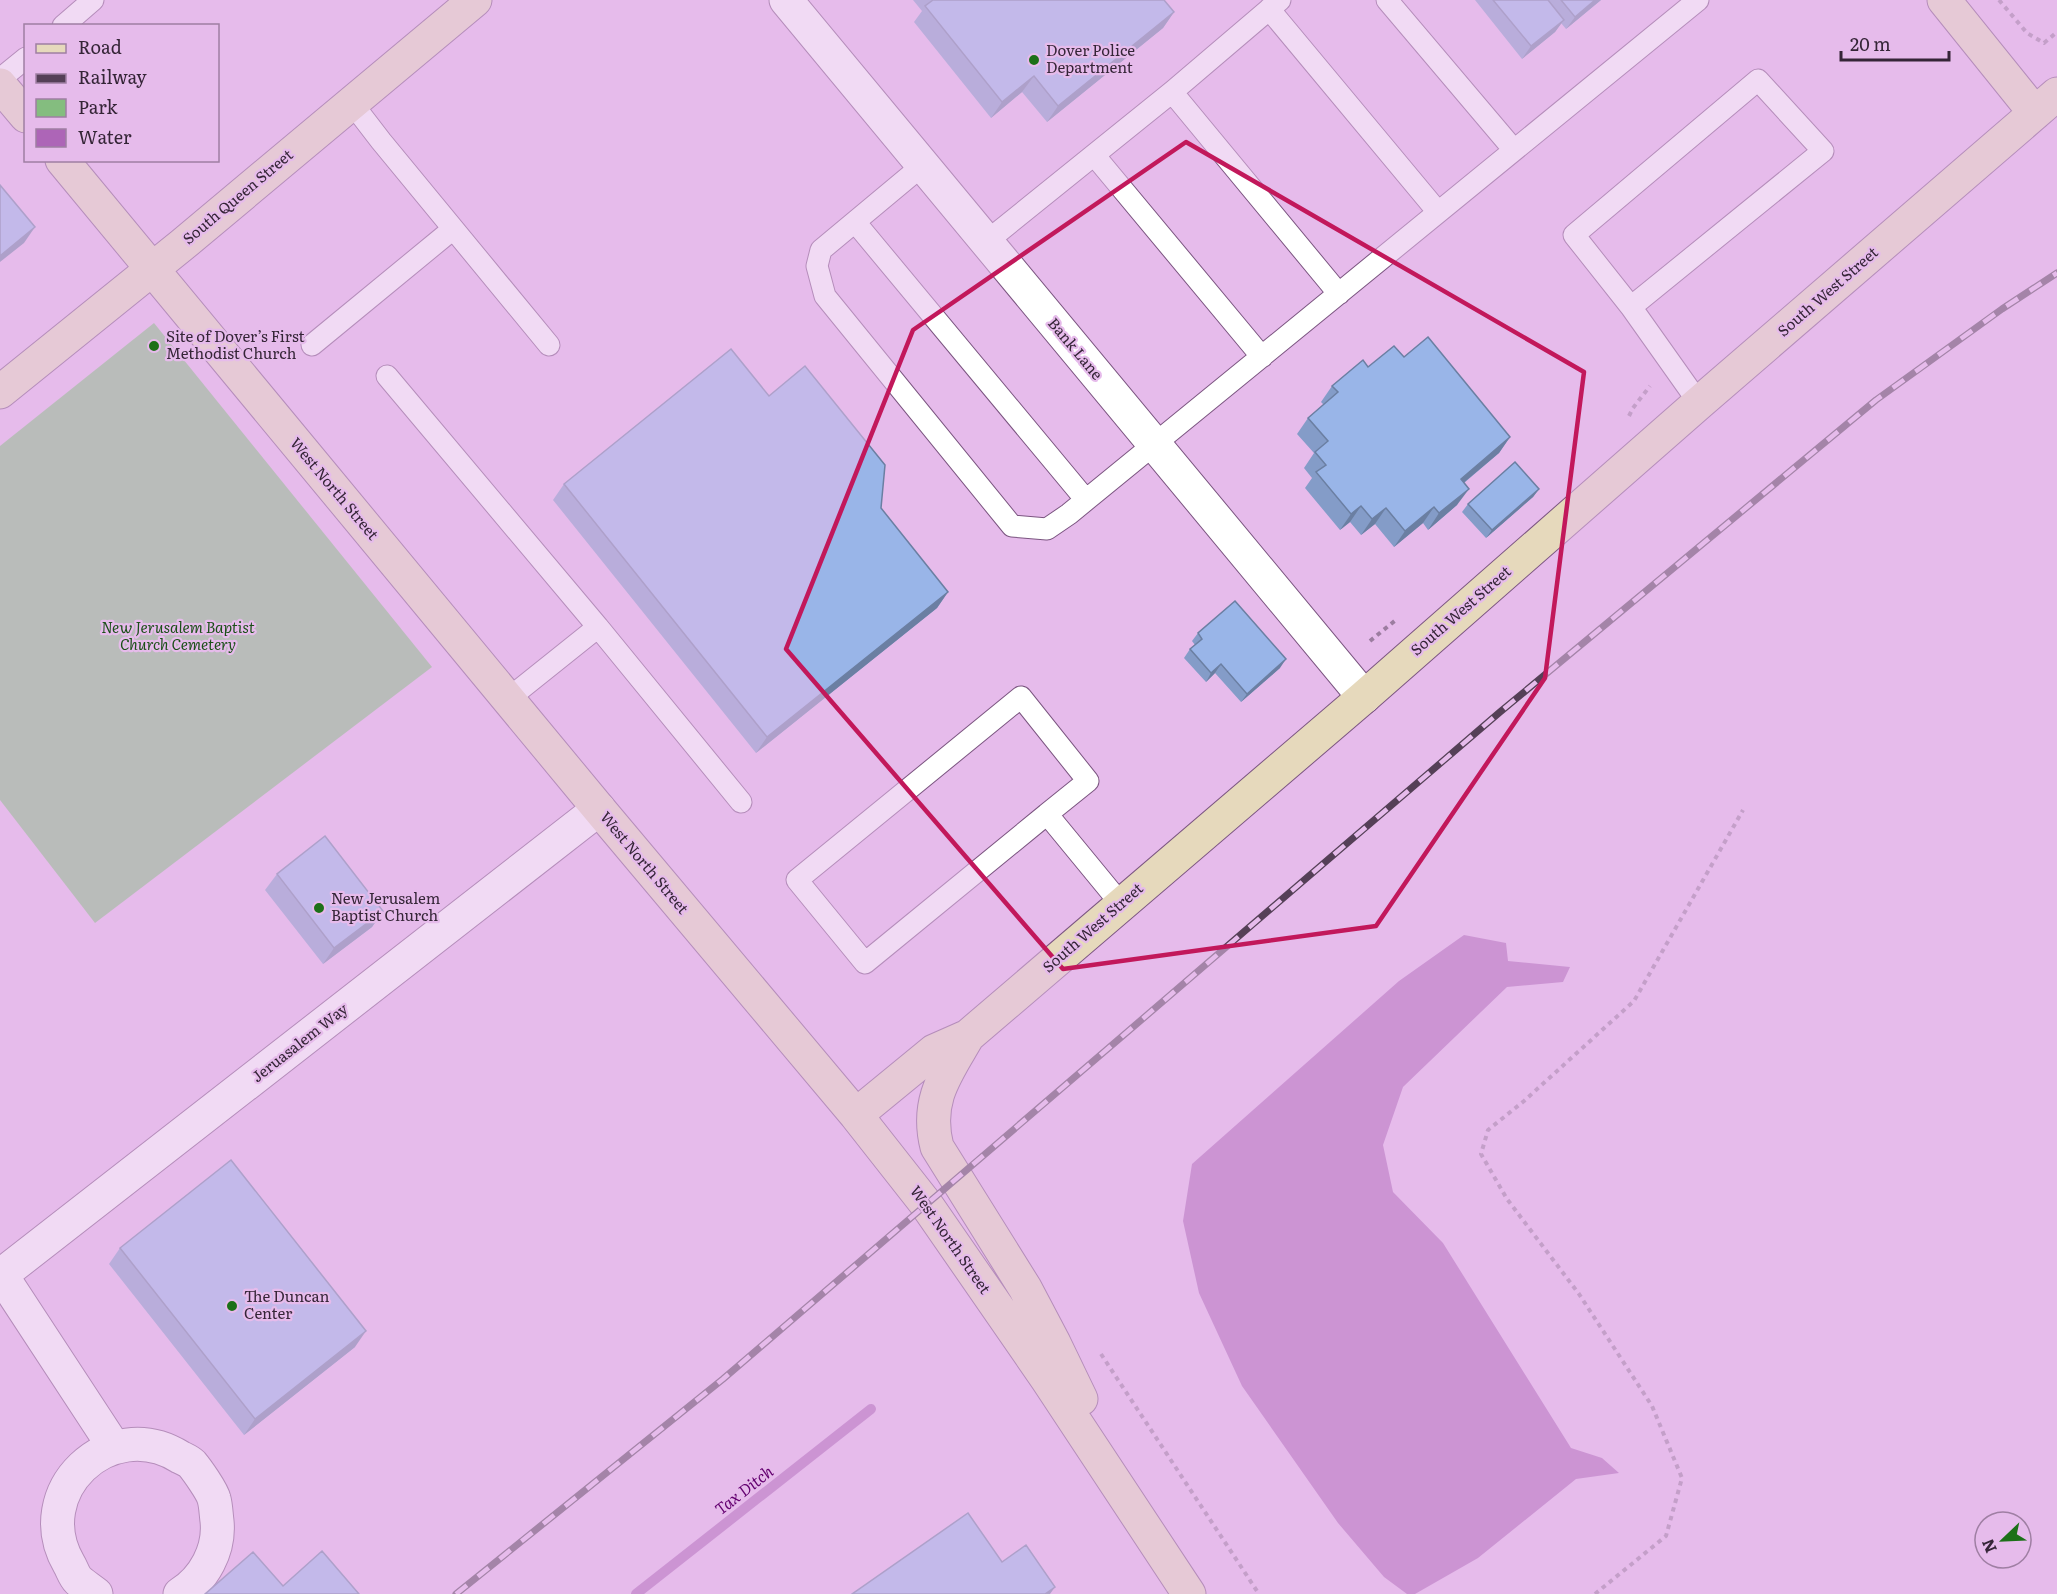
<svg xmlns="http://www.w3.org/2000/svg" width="2057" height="1594" viewBox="0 0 2057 1594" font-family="Literata,serif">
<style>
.green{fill:#84bd7f}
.water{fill:#ad65b7}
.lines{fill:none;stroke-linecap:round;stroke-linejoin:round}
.stream{stroke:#ad65b7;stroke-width:10}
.lane-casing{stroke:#7b5580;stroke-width:23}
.street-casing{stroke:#7b5580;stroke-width:35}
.secondary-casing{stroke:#7b5580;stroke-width:35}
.path{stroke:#9c7da0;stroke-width:4;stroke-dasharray:4.5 4.5;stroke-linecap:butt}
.lane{stroke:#fff;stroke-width:21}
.street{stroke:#fff;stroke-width:33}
.secondary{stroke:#e6d9bc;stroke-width:33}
.rail-casing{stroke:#554057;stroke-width:7}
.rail{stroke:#e6bbeb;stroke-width:4.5;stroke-dasharray:14;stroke-linecap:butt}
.wall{fill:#849cc8}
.shaded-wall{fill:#6b7fa2}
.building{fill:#99b5e8;stroke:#6b7fa2;stroke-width:1.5}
.marked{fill:none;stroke:#c2185b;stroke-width:4.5;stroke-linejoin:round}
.poi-dot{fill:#1c7018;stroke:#e6bbeb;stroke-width:2}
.labels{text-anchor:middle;stroke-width:4.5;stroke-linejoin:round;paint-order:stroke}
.poi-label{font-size:15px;fill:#352537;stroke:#e6bbeb;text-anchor:start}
.street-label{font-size:15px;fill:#352537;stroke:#e6bbeb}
.park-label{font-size:15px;font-style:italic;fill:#1a5017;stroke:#e6bbeb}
.water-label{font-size:16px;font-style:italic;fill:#640070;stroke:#e6bbeb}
</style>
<rect width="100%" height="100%" fill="#e6bbeb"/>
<path class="green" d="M154,323L432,667L95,923L0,800V446Z"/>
<path class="water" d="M1464,935L1506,943L1508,961L1570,967L1563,982L1507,987L1403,1087L1383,1145L1393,1192L1443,1243L1571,1448L1602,1458L1619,1473L1576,1479L1478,1558L1415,1594H1407L1384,1577L1338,1523L1242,1386L1199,1293L1183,1221L1192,1164L1399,981Z"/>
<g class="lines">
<path class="stream" d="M636,1594L871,1409"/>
<g class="lane-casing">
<path id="lane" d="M1387,0L1514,150
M1269,9L1438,212
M63,26L93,0
M0,79L26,58
M1172,92L1339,294
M351,102L381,141L549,345
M1094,155L1262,357
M923,165L821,250L817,266L825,296L1012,526L1047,529L1069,514L1698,0
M855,222L1086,500
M986,242L1172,92L1280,0
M1631,307L1823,151L1758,80L1574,235L1631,307L1699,403
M312,345L453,229
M387,376L598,627L508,699
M598,627L741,802
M1047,814L1088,781L1021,697L797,880L865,963L1047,814L1121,904"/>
</g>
<g class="street-casing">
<path id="street" d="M786,0L1364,697
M0,1273L114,1447
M0,1276L599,809
M96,1594C90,1589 83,1585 78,1580C74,1576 72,1569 69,1564C27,1492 109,1413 180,1457C184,1459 189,1461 192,1464C197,1470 212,1491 214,1499C216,1506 216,1514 217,1521C220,1550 204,1579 180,1594"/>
</g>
<g class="secondary-casing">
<path id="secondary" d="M1944,0L2035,113
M0,85L26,116
M62,160L599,809L856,1115L926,1204L1047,1379L1189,1594
M0,392L182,245L475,0
M968,1036C946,1074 925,1100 937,1147L1025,1288L1054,1343L1081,1399
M856,1115L934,1051L968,1036L1364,697L1699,403L2057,94"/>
</g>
<path class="path" d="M1999,0L2027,33L2044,43L2057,32
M1629,416L1633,408L1650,386
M1370,641L1397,619
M1101,1354L1259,1594
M1595,1594L1666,1536L1682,1478L1652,1406L1579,1294L1507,1199L1481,1154L1488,1130L1524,1101L1634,1001L1743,810"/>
<use href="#lane" class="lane"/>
<use href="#street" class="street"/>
<use href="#secondary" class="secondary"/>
<g class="rail-casing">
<path id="rail" d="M456,1594L723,1379L1500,712L1876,400L2002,309L2057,273"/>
</g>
<use href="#rail" class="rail"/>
</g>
<path class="wall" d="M913,0H1164L1174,12L1163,28L1047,122L1022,92L991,118L914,22L922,11Z
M1475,0H1601L1566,29L1561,23L1555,32L1522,59Z
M1404,357L1510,437L1499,453L1464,483L1457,505L1428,530L1423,523L1394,547L1375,524L1361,535L1350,522L1340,530L1305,488L1312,478L1304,468L1314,453L1297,434L1308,418L1324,405L1321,402L1332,386L1368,367Z
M769,396L948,592L937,608L756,753L553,500L564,484Z
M1539,489L1533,497L1486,538L1462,512L1468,504Z
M1198,633L1280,668L1241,702L1215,673L1206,682L1184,658L1190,649L1195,645L1192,641Z
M277,874L383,911L372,927L323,964L265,890Z
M120,1248L355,1347L244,1435L109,1264Z"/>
<path class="shaded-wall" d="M1595,0H1601L1566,29L1575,17Z
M1174,12L1163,28L1047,122L1058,106Z
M1564,20L1555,32L1522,59L1531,46Z
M1034,76L1022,92L991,118L1002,102Z
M35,227L24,243L0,262V256Z
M1510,437L1499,453L1449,495L1461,479Z
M1469,489L1457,505L1428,530L1439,513Z
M1539,489L1533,497L1486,538L1492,530Z
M1361,506L1350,522L1340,530L1351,514Z
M1434,507L1423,523L1394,547L1405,531Z
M1386,508L1375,524L1361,535L1372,519Z
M948,592L937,608L756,753L767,737Z
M1286,659L1280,668L1241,702L1247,694Z
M1221,664L1215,673L1206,682L1211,673Z
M383,911L372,927L323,964L334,948Z
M366,1331L355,1347L244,1435L255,1419Z
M1055,1587L1050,1594H1045Z"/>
<path class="building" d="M933,0H1164L1174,12L1058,106L1034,76L1002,102L925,6Z
M1493,0H1548L1564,20L1531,46Z
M1561,0H1595L1575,17Z
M0,185L35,227L0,256Z
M1428,337L1510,437L1461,479L1469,489L1439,513L1434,507L1405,531L1386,508L1372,519L1361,506L1351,514L1316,472L1326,465L1315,452L1328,441L1308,418L1338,392L1332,386L1363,360L1368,367L1394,346L1404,357Z
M731,349L769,396L805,366L885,465L881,508L948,592L767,737L564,484Z
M1515,462L1539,489L1492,530L1468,504Z
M1235,601L1286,659L1247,694L1221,664L1211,673L1190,649L1202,639L1198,633Z
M325,836L383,911L334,948L277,874Z
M231,1160L366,1331L255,1419L120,1248Z
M968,1513L1002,1562L1026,1545L1055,1587L1045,1594H852Z
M322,1551L359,1594H205L253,1552L283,1586Z"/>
<path d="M0 0H2057V1594H0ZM1186,142L1584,372L1545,678L1376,926L1063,969L786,649L913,330Z" fill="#e6bbeb" fill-opacity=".55" fill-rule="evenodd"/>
<path class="marked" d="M1186,142L1584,372L1545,678L1376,926L1063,969L786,649L913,330Z"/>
<g class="poi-dot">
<circle cx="1034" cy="60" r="6"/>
<circle cx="154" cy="346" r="6"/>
<circle cx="319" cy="908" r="6"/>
<circle cx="232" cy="1306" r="6"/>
</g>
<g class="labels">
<g class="poi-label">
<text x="1046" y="56">Dover Police<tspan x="1046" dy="17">Department</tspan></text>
<text x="166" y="342">Site of Dover’s First<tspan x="166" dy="17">Methodist Church</tspan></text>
<text x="331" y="904">New Jerusalem<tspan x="331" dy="17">Baptist Church</tspan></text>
<text x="244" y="1302">The Duncan<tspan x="244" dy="17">Center</tspan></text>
</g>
<g class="street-label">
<text transform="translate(238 197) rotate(-40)" y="5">South Queen Street</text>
<text transform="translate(1828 292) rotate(-41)" y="5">South West Street</text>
<text transform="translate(1075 349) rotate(50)" y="5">Bank Lane</text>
<text transform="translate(334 489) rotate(50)" y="5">West North Street</text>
<text transform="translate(1461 611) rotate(-41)" y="5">South West Street</text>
<text transform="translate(644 863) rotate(50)" y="5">West North Street</text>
<text transform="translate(1093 928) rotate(-41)" y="5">South West Street</text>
<text transform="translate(300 1043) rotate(-38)" y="5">Jeruasalem Way</text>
<text transform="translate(950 1240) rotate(55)" y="5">West North Street</text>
</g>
<g class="park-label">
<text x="178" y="633">New Jerusalem Baptist<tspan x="178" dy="17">Church Cemetery</tspan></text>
</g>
<g class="water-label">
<text transform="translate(744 1490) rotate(-38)" y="6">Tax Ditch</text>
</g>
</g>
<rect x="24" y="24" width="195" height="138" fill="#e6bbeb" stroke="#9f7fa3" stroke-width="1.5"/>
<rect x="36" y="44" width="30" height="9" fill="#e6d9bc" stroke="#9f7fa3" stroke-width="1.5"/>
<text x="78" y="54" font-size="18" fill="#352537">Road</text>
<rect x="36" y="74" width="30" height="9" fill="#554057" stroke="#9f7fa3" stroke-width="1.5"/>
<text x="78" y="84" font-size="18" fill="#352537">Railway</text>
<rect x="36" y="99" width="30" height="18" fill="#84bd7f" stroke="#9f7fa3" stroke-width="1.5"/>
<text x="78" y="114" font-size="18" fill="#352537">Park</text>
<rect x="36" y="129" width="30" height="18" fill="#ad65b7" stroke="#9f7fa3" stroke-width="1.5"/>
<text x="78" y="144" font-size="18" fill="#352537">Water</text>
<g transform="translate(2003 1540) rotate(247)"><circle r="28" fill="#e6bbeb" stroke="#9f7fa3" stroke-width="1.5"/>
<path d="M0-4.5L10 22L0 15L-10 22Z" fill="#1c7018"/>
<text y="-9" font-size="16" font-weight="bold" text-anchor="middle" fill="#352537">N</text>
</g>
<path d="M1841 51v9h108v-9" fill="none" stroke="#352537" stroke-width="3"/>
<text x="1850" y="51" font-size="18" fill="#352537" stroke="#e6bbeb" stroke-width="4.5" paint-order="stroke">20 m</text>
</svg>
